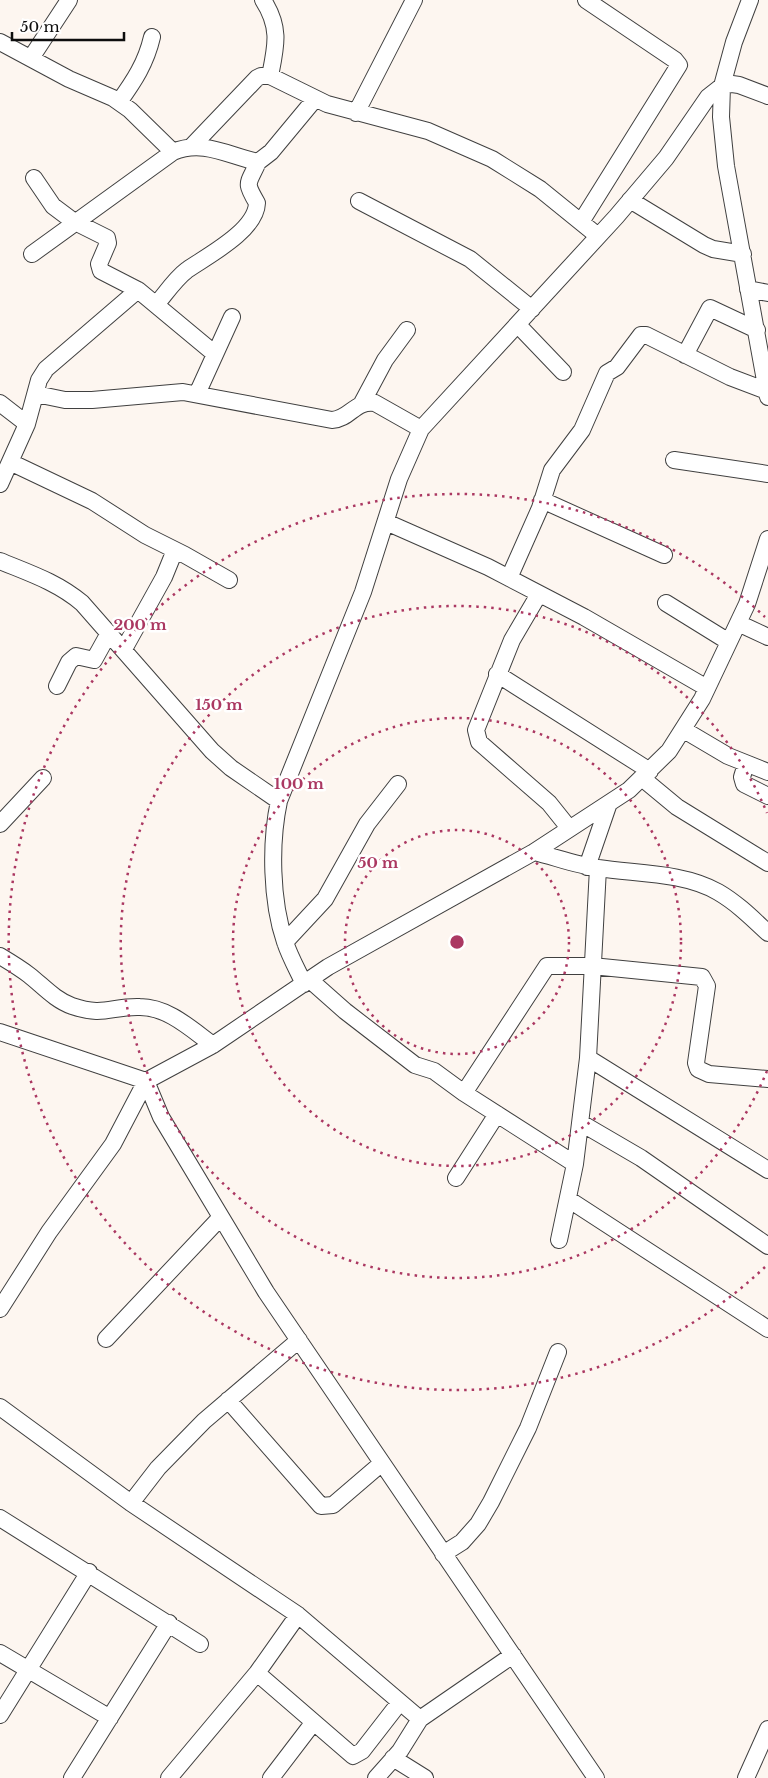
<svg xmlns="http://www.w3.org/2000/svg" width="768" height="1778" viewBox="0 0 768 1778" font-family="'Libre Baskerville',serif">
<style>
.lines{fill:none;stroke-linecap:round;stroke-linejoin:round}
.minor-casing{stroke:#404040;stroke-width:18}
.minor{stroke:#fff;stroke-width:16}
.ring{fill:none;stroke:#ab3862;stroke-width:2.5;stroke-dasharray:2.5 5}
.centre{fill:#ab3862;stroke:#fff;stroke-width:2.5}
.ring-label{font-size:15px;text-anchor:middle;font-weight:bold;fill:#ab3862;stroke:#fff;stroke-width:5;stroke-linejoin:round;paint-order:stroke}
</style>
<rect width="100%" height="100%" fill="#fdf6f0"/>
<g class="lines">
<g class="minor-casing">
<path id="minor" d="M263,0C281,28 276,46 270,76
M750,0L734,42L722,86L721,117L726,166L768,397
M0,42L69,79L113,98L130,110L173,152C203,139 229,156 258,162L271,152L315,99
M31,58L69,0
M119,102C134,81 146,63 152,37
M356,113L414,0
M192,146L257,78L261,76H270L327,104L428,131L492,159L540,189L598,236
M34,178L53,206L73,221L107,238L108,243L99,264L101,271L138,290L215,354
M630,200L704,245L713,249L743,254
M359,201L470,259L532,309
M581,222L679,65L675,60L586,0
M32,254L173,152
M748,289L768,293
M156,305C166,293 175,279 187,270C207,256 256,231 257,203C244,181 248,185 258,162
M518,325L563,372
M685,355L710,308L757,330
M36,394L65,400H92L183,392L332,420C350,419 355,400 375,403L421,429
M197,394L232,317
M0,403L27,424
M362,403L385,360L407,330
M674,460L768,474
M10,462L92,501L145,535L185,555L229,580
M0,484L27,424L39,380L46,369L138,290
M542,500L664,555
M386,522L488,567L584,617L707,688
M0,561C29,573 57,582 82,603L212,751L231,768L279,801
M509,578L540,508L552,470L582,430L607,373L617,367L641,335H646L730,377L767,391
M539,594L512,640L476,730L479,742L549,803L569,828
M666,603L729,642
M738,623L768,637
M124,649L164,577L175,550
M497,674L650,771
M57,686L69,662L76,656L94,660L109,633
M684,730L728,756L768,772
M746,764L742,777L744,784L768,796
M642,778L677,807L768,863
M0,824L43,778
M534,852C555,857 576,865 598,868C636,874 683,872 718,892C737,903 752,918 768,933
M587,867L609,803
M285,942L325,899L367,824L398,784
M0,956C10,962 20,968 29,975C43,986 55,1000 72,1006C104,1017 111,1006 140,1007C168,1007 191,1029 213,1045
M310,980L345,1011L415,1065L434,1071L464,1093L575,1164
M304,984C298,971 290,957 285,942C271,901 270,843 279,801L363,592L399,479L421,429L616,217L666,158L708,97L722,86L732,84L739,85L768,96
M0,1032L146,1081L161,1117L266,1292L596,1778
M588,1058L768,1170
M464,1093L547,966H592L702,977L707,986L696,1063L698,1069L709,1074L768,1079
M581,1123L641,1158L768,1246
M456,1178L497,1114
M568,1199L768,1329
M559,1240L575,1164L588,1058L598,868
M0,1309L49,1232L113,1144L146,1081L213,1045L328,967L534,852L629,790L669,751L702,699L747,604L768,539
M106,1339L221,1217
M228,1400L321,1506L333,1505L382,1463
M0,1407L131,1503L298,1615L420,1719
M131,1503L158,1468L204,1421L299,1340
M0,1518L200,1644
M443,1554L462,1542L478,1524L491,1502L528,1428L558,1352
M0,1653L110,1718
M257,1673L353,1756L362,1751L400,1702
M0,1715L89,1572
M393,1758L425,1778
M72,1778L169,1623
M169,1778L257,1673L298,1615
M271,1778L313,1723
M376,1778L400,1751L420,1719L513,1655
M746,1778L768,1729"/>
</g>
<use href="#minor" class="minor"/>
</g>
<g class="ring">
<circle cx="457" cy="942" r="112"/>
<circle cx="457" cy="942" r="224"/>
<path d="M767 1071A336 336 0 1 1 767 813"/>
<path d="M765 1267A448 448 0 1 1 765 617"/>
</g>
<circle cx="457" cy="942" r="8" class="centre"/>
<g class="ring-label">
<text x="140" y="630">200 m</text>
<text x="219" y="710">150 m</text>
<text x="299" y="789">100 m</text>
<text x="378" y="868">50 m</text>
</g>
<path d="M12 32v8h112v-8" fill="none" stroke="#0d0d0d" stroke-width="2.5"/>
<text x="20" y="32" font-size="15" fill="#0d0d0d" stroke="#ffffff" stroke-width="4" paint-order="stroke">50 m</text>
</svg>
